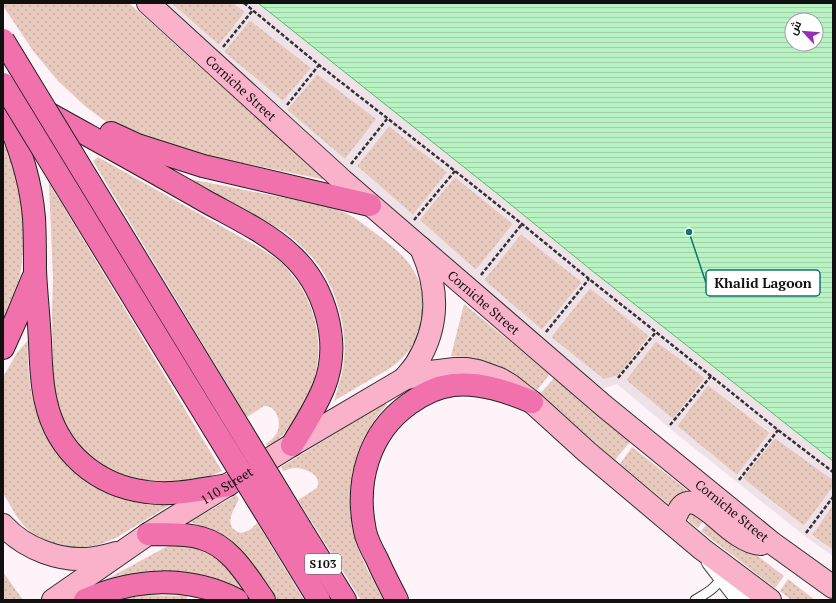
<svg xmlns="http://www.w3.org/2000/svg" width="836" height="603" viewBox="0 0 836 603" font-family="'PT Serif',Cairo,serif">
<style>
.grass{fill:url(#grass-dots)}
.plaza{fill:#efe1e8;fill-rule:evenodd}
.water{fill:url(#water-rules);stroke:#46c65d;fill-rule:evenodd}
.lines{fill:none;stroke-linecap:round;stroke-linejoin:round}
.lane-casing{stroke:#434343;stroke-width:11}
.street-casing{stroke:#434343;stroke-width:21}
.secondary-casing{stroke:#323232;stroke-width:24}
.primary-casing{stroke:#212121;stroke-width:24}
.path{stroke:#323232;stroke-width:2.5;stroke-dasharray:4 2;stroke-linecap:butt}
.lane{stroke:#fff;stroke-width:9}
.street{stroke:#fff;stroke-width:19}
.secondary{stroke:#fab2ca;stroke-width:22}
.primary{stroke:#f071ab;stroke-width:22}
.primary-bridge-casing{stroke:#212121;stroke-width:24;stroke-linecap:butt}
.primary-bridge{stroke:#f071ab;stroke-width:22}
.labels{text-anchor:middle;stroke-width:4;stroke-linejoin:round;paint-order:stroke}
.shield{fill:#fff;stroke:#585858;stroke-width:1}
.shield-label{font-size:12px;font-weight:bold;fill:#101010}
.street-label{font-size:13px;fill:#101010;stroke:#fff}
.leader{fill:none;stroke:#0f766e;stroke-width:1.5}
.callout-dot{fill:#0f766e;stroke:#fff;stroke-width:1.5}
.callout{fill:#fff;stroke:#0f766e;stroke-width:1.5}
.callout-label{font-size:14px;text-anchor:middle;font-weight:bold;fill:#101010}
</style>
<defs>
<pattern id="grass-dots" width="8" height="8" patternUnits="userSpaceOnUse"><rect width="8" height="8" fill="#e7c9be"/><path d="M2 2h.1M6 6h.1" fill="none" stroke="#c5aca2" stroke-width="1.8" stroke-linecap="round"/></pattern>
<pattern id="water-rules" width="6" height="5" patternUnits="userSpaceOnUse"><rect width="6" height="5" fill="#baf3c3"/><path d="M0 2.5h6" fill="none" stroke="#9fcfa6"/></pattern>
</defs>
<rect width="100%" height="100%" fill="#fef3f8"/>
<path class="grass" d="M3,3H129L326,180L164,147L112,126L86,107L58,81L34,52L3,6Z
M171,3H233L245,12L219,45Z
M250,20L311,68L283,101L224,52Z
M317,74L377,119L345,159L287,110Z
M389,126L448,172L413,215L357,166Z
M3,131C22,184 31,241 15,297C12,307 7,318 3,328Z
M98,157L262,249C269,254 277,259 284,265C289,271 294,278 299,284C323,322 325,367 303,406C295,422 283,437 268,447L266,444C271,440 276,436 278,430C281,420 276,405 264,406L247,417L93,161Z
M455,177L513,224L476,270L419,220Z
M189,179C220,185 250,191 281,197C302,201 323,204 343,212C355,217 367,227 378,235C388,243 399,251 407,261C430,289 429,329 405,355C397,365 384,372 373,378C360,386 347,393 334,401C337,390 341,379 343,368C349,332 338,291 316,262C307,250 296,241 285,232Z
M49,183L222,471L202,480L185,484L134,481L102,466L89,455L77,442L67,428L60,412L55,396L53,376L52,315L53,277Z
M521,234L582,282L542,330L484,280Z
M590,288L649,336L619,375L603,380L551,337Z
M464,304L550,374L537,390C510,369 485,358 451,356Z
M28,340C25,412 51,480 128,500C143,504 158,503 173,503L116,538L101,544L86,547H73L61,546L49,542L37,537L25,527L17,517L3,493V377L17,353Z
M656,341L705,378L673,419L626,380Z
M554,378L630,442L615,460L540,394Z
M708,385L770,433L737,475L677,426Z
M385,403L387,405C352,441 342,495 356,542C362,562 374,581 383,600H361L298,500L317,488C323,474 303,467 293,468C289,469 286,470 283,471L281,467Z
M775,438L833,480V487L804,526L742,478Z
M632,447L687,490L679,495L672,507L620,464Z
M236,495L239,499C233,511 222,527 241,533L250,530L257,523L304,600H273L233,544C221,532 206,527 190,522Z
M833,505V550L812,535Z
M689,511L707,516L698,528C691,522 685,521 689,511Z
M710,520L784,576L775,588L701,531Z
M182,542L215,552L249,593L236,587L209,577L180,572L106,583L105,580L166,547L174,544Z
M3,572L23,600H3Z
M788,579L815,600H791L780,591Z
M143,595L187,596V600H114L131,596Z"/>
<path class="plaza" d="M160,3H171L219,45L245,12L233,3H258L499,195L590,269L833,461V480L775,438L743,478L804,526L833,487V505L812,535L833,550V556L810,540L679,436L617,384L602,389L425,241ZM250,20L311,68L283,101L224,52ZM317,74L376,119L345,159L287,110ZM389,126L447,172L413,215L357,166ZM455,177L513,224L476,270L419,219ZM521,234L582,282L542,330L484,280ZM590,288L649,336L619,375L604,379L551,337ZM656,341L705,378L673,419L626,380ZM708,385L770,432L737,475L677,426Z"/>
<path class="water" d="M258,3H833V461L590,269L499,195ZM792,20H816V44H792Z"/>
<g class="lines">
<g class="lane-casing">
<path id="lane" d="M695,600C706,593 718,588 722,574"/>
</g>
<g class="street-casing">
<path id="street" d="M711,561L741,600"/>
</g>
<g class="secondary-casing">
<g id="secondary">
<path id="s1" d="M148,3L342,180L604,406L772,543L833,587"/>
<path d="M404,379C408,374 412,370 416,364C440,326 439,288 421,248"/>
<path d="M673,524C675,518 678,509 683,505C687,502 691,502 695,503C701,505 706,510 711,513C724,524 743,543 761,544"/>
<path d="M3,525C25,549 62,563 94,558C102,557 109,555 116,553"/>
<path id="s2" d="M53,600L148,534L292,445L404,379L430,372L455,369H467L478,371L500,379L510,385L532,402L587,452L702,549L770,600"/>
</g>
</g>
<g class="primary-casing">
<path id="primary" d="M3,109C19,144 31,180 34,218C35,235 35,253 35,270C36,294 39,318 40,342C41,362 41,382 46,402C57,452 97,486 147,492C174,496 201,489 228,485
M48,113C100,142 153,171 205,201C232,216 266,232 289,253C325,285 342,342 324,387C316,407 304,426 292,445
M111,133L137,145L203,166L370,205
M3,348L17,317L33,278
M301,529L345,600
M148,534C165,535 184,533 201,538C231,546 247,576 264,600
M281,538L319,600
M85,600C135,578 188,575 237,600
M397,600C390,586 383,573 377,559C372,550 367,541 365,531C355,483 368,433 409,404C421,395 437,387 453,385C480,382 508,392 532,402"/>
</g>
<path class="path" d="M244,3L319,65L455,171L522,224L589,279L656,332L778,430L833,472
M223,47L253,10
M287,105L319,65
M351,164L387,119
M414,220L455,171
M481,275L522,224
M546,332L589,279
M618,378L656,332
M670,425L711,376
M739,480L778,430
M806,533L833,497"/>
<use href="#lane" class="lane"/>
<use href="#street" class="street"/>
<use href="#secondary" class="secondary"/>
<use href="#primary" class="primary"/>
<g class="primary-bridge-casing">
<path id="primary-bridge" d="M3,40L301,529
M3,84L171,359L281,538"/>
</g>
<use href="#primary-bridge" class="primary-bridge"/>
</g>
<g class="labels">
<rect class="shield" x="305" y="554" width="36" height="20" rx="3"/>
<g class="shield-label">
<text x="323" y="568">S103</text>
</g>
<g class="street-label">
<text dy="5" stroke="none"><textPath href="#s1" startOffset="126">Corniche Street</textPath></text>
<text dy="5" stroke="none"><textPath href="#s1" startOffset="450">Corniche Street</textPath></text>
<text dy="5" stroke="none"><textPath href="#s2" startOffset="208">110 Street</textPath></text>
<text dy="5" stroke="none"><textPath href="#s1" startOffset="774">Corniche Street</textPath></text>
</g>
</g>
<path class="leader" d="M689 232L706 283"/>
<circle class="callout-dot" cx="689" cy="232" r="4"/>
<rect class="callout" x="706" y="270" width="114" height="26" rx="4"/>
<g class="callout-label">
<text x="763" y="288">Khalid Lagoon</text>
</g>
<rect width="836" height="603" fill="none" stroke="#101010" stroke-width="8"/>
<g transform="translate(804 32) rotate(296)"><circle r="19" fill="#ffffff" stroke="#9f9f9f"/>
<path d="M0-3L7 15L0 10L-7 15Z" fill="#942fb8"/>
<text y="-6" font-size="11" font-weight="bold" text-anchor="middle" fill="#101010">ش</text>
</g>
</svg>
